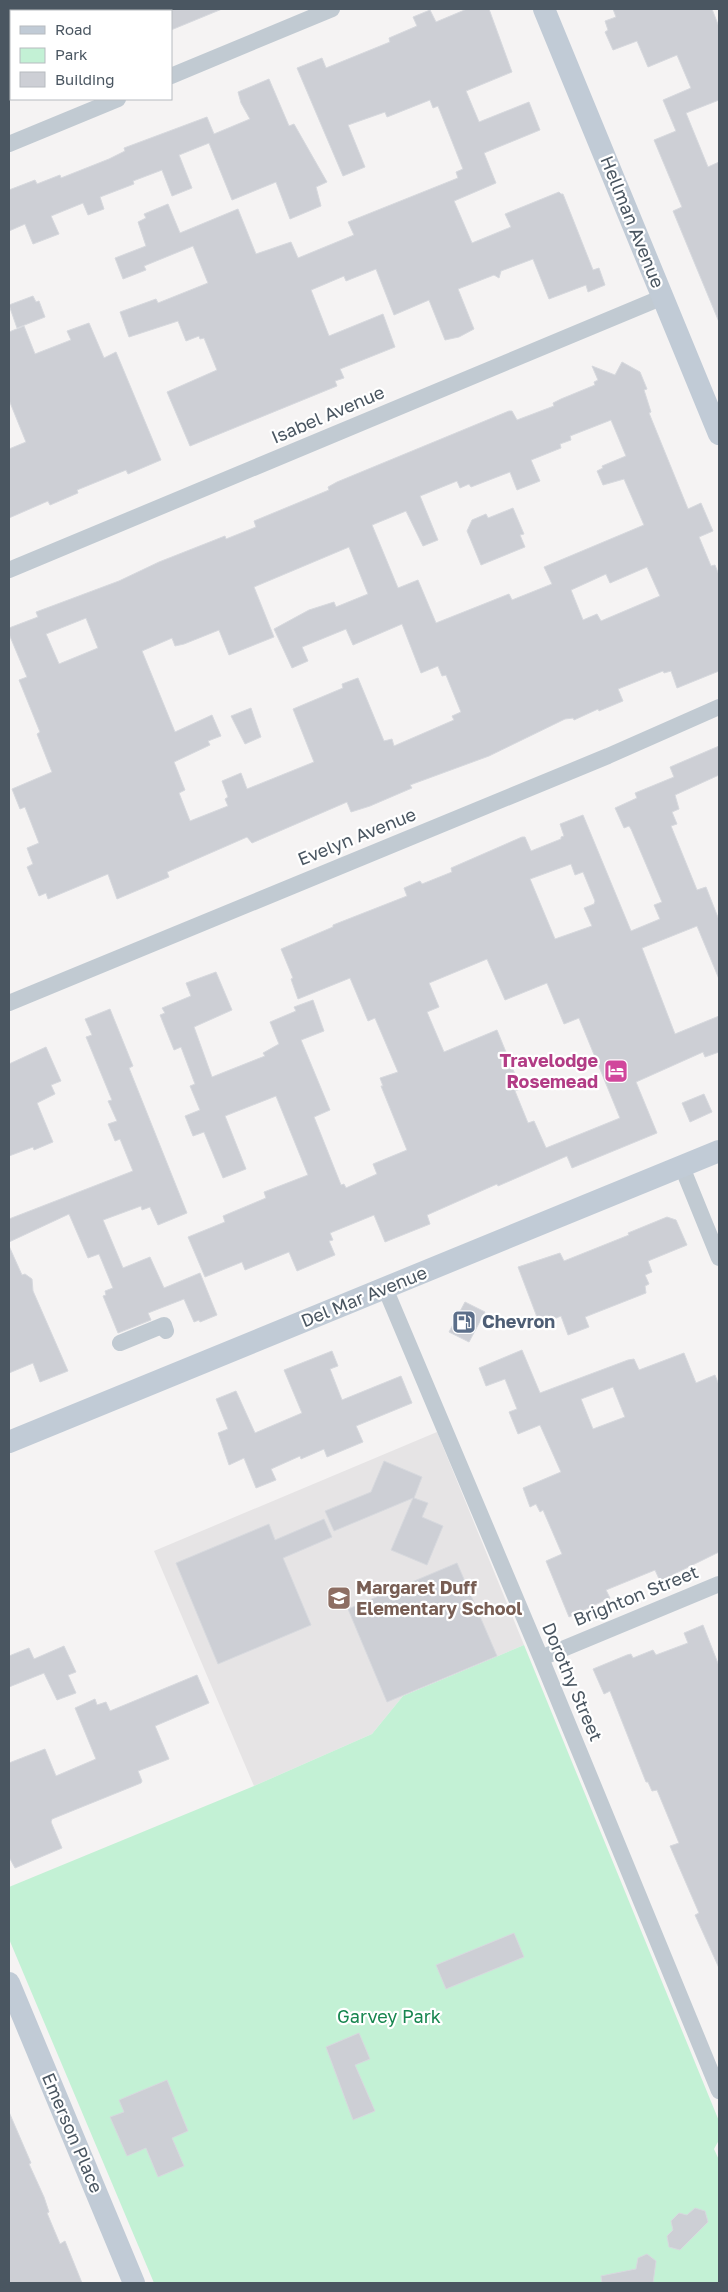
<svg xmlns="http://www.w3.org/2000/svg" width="728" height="2292" viewBox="0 0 728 2292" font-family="'Golos Text',sans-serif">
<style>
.education{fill:#e6e4e5}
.green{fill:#c3f1d5}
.building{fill:#cdcfd5;stroke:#d7d9de;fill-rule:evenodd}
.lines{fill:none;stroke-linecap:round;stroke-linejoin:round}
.street{stroke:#c1cad2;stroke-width:16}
.secondary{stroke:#c1cbd6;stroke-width:22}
.labels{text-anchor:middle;stroke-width:4.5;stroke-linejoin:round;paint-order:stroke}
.street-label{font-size:18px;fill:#4a5661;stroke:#fff}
.hotel-label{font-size:18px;font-weight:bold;fill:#b23c85;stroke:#fff;text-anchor:end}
.service-label{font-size:18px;font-weight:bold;fill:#4e5e75;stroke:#fff;text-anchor:start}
.education-label{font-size:18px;font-weight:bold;fill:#785e54;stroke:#fff;text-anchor:start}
.park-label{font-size:18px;fill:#17864f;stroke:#fff}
</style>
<rect width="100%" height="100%" fill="#f5f3f3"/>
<path class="education" d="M437,1432L524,1645L403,1696L372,1734L254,1786L154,1551Z"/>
<path class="green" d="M524,1645L719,2121V2140L714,2149L719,2160V2283H154L9,1939V1887L254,1786L372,1734L403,1696Z"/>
<path class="building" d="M171,9H222L171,30Z
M467,9H489L512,72L466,91L479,122L529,102L540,130L484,153L496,183L454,201L472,243L511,227L505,214L559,192L561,194H563L593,270L599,268L605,285L588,292L586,285L549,299L533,259L501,271L499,278L494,275L458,289L474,329L459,337L445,340L429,300L394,315L376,269L346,281L344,276L311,290L329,336L383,314L395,347L340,369L344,378L335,381L337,386L190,446L167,392L217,370L204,338L200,339L199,336L186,341L178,321L129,337L120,312L156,299L158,303L208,283L193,246L144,266L146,270L123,279L115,258L146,246L138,222L146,218L144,214L168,204L180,233L238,209L256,254L291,242L298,258L354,235L348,222L458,178L456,172L463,169L438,106L433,108L430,100L387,117L385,112L348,125L365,167L343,176L297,68L322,58L326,68L390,42L389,38L417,26L413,17L430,10L436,22Z
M613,9H712L719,27V100L686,113L708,167L719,162V322L673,211L682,207L654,140L676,131L663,100L691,88L677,55L648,67L637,41L613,50L605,32L608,30L605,21L616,17Z
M269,79L289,126L294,124L327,182L316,187L321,206L290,219L276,182L232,200L209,143L179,155L192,188L172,196L162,170L133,181L134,184L100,197L104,209L88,215L83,203L51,216L59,234L33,244L25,224L9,231V190L35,180L37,184L60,175L61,178L109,159L125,151L124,148L207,117L214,134L250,119L241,103L238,92Z
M33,296L36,302L39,301L45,317L17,328L9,305Z
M89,323L104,358L116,352L161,460L128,474L126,470L77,490L78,493L50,505L48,501L9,518V449L26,442L9,400V332L24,326L35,354L71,340L67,331Z
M622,362L640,372L647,389L644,390L651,412L649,413L688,509L701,503L713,531L699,537L711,566L715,565L719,575V671L677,688L671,671L664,673L663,671L618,689L623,701L599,711L598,709L574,720L573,718L565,719L489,756L410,785L412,788L370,806L351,812L347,802L252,843L247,837L167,872L169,877L117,899L108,874L48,899L46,893L39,896L27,867L33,864L27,848L39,843L25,807L20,809L12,789L52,772L37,734L40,732L19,680L27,677L9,634V628L38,617L36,612L119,581L159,562L225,536L226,539L256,527L254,521L329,490L328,487L337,482L509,411H512L517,420L554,406L553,403L561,399L595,385L594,382L598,380L592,366L615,375ZM611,420L626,456L602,466L603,468L597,471L603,485L624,479L644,525L544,567L552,584L512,600L509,594L436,623L418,580L398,588L372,525L406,511L423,546L438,540L420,496L457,481L460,488L469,484L471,487L510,472L517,490L540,481L531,460L561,448L560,444L571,440L570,436ZM349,547L368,594L336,607L334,602L309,610L274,629L292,668L308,661L302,647L346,629L353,645L402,624L421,673L438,666L442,676L446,675L461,712L452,716L454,720L394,746L392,739L384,741L358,678L342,684L343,688L293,709L314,762L247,789L241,773L222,781L228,797L225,799L228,806L190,821L179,793L185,790L174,762L210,745L208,741L221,736L212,715L175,732L142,651L172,638L175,646L184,644L219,630L229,655L274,637L254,587ZM647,567L660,596L601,621L597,614L583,620L571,590L606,574L610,583ZM86,618L98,648L59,664L46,634Z
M513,508L524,534L520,535L525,547L481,565L467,531L472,520L486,514L488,518Z
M251,708L261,737L245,744L231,716Z
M719,746V775L675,795L679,809L672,812L677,824L671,826L697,890L706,887L719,920V979L697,926L642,948L675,1034L719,1016V1052L705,1057L703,1052L636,1082L657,1133L572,1168L567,1156L498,1186L497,1184L427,1215L430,1224L385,1242L374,1215L330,1233L333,1240L329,1241L335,1255L297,1271L289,1252L245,1270L242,1262L205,1277L188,1237L225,1222L223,1216L266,1198L264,1192L308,1175L276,1096L225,1116L246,1169L223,1178L204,1132L193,1136L185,1116L200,1110L190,1086L195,1084L181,1047L174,1050L160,1015L165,1013L162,1008L191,996L186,983L216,972L232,1010L194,1027L212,1077L265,1056L263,1053L279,1044L270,1022L296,1011L294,1007L313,1000L324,1031L301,1040L330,1110L314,1117L341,1185L344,1184L346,1188L377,1174L373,1164L407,1150L381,1086H383L380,1078L398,1072L375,1018L368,1021L350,978L298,999L291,979L293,978L281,949L333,927V925L407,896L404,888L420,881L422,884L452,872L451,868L522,837H525L531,851L561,839V837L564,836L560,824L583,815L631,931L660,919L654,905L662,902L631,829L629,826L624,828L615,808L637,798L635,793L674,777L670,767ZM571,864L575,875L583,872L595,901L594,904L584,908L592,926L555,939L530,879ZM487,959L505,1000L547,983L564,1024L579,1018L620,1118L546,1148L534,1121L528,1123L515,1091L521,1089L497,1030L444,1052L427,1012L439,1007L429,983Z
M110,1009L133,1066L129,1068L187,1213L158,1225L150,1207L142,1210L141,1206L103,1220L123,1268L150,1257L164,1288L200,1273L217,1315L200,1322L199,1320L194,1322L184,1299L148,1313L151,1320L118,1333L103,1296L106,1295L105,1291L113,1288L99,1254L88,1258L69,1214L9,1242V1219L133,1171L120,1139L115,1141L108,1124L117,1121L108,1101L112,1100L86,1037L92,1035L85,1019Z
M46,1047L61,1081L51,1085L55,1094L37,1103L53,1142L34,1150L33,1147L9,1156V1064Z
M704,1094L712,1112L690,1122L682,1103Z
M667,1217L676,1220L687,1245L648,1261L652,1272L645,1275L649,1284L645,1286L646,1293L585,1317L589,1327L568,1335L561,1316L540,1325L518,1267L560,1253L564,1261L629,1235L628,1233Z
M9,1246L22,1275L25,1274L32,1279L33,1291L68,1371L40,1382L33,1363L9,1373Z
M465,1302L485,1312L469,1342L449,1332Z
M522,1350L540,1393L628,1360L634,1359L639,1370L684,1353L696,1383L715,1375L719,1385V1552L660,1581L655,1570L606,1590L610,1598L569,1617L546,1561L562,1554L543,1510L540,1512L536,1504L530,1507L523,1488L561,1472L540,1425L518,1434L509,1412L517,1409L505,1379L486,1386L479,1368ZM613,1387L625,1417L593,1429L581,1399Z
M332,1351L338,1366L330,1369L342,1400L401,1376L412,1403L356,1426L363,1442L327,1457L324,1449L301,1459L300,1456L271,1469L276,1480L256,1488L244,1458L229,1465L218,1433L228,1429L216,1399L236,1391L255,1433L302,1413L284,1370Z
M384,1461L422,1477L414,1498L428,1503L422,1517L443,1526L427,1565L391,1550L413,1498L334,1531L325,1511L371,1492Z
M324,1519L332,1537L283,1558L311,1625L218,1664L176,1563L269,1524L275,1540Z
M457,1563L497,1656L387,1702L348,1609Z
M703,1625L719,1666V1968L695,1915L699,1913L670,1846L679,1843L657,1790L652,1791L648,1782H646L610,1691L604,1694L593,1669L627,1655L631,1654L633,1658L653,1650L656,1655L688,1643L684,1633Z
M64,1646L76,1672L68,1675L76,1693L57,1700L44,1673L9,1687V1656L29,1648L34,1659Z
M197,1675L209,1703L155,1726L169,1759L138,1771L142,1781L141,1783L52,1819L51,1822L62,1848L15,1868L9,1857V1763L45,1749L56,1776L96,1759L75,1708L95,1699L97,1705L106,1702L110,1711Z
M514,1933L524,1957L446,1989L436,1965Z
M359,2033L370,2059L355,2065L375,2111L353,2120L326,2047Z
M167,2080L188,2131L172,2138L184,2166L158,2177L146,2148L127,2156L110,2117L124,2112L119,2100Z
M9,2112L31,2163L29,2164L44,2197L49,2212L47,2213L60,2244L65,2241L82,2283H9Z
M695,2208L705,2211L708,2222L680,2250L669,2247L667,2236L673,2230L671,2221L679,2213L687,2215Z
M647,2254L656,2261L653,2283H602L601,2276L636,2269L638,2258Z"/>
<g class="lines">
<path class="street" d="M171,76L332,9
M9,144L118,99
M9,570L663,297
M9,1003L608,756L719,707
M682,1167L719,1258
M385,1288L541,1658L719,2091
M120,1343L164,1325L166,1331
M541,1658L719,1584"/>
<path class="secondary" d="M544,9L719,434
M9,1442L719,1151
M9,1983L134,2283"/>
</g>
<defs>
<g id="hotel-square" transform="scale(1.25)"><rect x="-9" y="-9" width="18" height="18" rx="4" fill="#d1479c" stroke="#fff"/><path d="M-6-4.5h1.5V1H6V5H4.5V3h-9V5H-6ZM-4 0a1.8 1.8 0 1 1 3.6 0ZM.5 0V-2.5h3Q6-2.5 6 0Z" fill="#fff"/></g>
<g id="fuel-square" transform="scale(1.25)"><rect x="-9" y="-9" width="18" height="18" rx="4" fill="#5c6f8a" stroke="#fff"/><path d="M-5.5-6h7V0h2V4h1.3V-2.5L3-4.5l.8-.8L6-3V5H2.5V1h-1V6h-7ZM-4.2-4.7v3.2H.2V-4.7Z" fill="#fff"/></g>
<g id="school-square" transform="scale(1.25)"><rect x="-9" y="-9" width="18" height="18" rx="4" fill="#8d6e63" stroke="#fff"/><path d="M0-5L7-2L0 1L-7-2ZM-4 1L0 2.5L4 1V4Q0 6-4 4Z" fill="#fff"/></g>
</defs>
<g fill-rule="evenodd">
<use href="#hotel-square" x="616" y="1071"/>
<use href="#fuel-square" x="464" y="1322"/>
<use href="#school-square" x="339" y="1598"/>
</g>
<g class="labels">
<g class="street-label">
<text transform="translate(632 222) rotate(68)" y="6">Hellman Avenue</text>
<text transform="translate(328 415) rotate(-23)" y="6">Isabel Avenue</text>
<text transform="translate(357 837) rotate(-22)" y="6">Evelyn Avenue</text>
<text transform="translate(364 1297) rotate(-22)" y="6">Del Mar Avenue</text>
<text transform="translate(636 1596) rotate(-22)" y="6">Brighton Street</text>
<text transform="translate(572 1682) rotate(67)" y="6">Dorothy Street</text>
<text transform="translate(72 2133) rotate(67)" y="6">Emerson Place</text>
</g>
<g class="hotel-label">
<text x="598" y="1067">Travelodge<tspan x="598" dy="21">Rosemead</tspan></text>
</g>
<g class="service-label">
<text x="482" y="1328">Chevron</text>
</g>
<g class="education-label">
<text x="356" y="1594">Margaret Duff<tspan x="356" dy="21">Elementary School</tspan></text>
</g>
<g class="park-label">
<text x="389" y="2023">Garvey Park</text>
</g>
</g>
<rect width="728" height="2292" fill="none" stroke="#4a5661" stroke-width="20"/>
<rect x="10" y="10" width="162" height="90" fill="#ffffff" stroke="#b7bbc0"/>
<rect x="20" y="26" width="25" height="8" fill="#c1cbd6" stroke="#b7bbc0"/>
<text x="55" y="35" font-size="15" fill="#4a5661">Road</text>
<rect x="20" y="48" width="25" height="15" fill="#c3f1d5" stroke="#b7bbc0"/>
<text x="55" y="60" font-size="15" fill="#4a5661">Park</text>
<rect x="20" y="72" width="25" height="15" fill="#cdcfd5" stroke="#b7bbc0"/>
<text x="55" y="85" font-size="15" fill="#4a5661">Building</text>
</svg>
